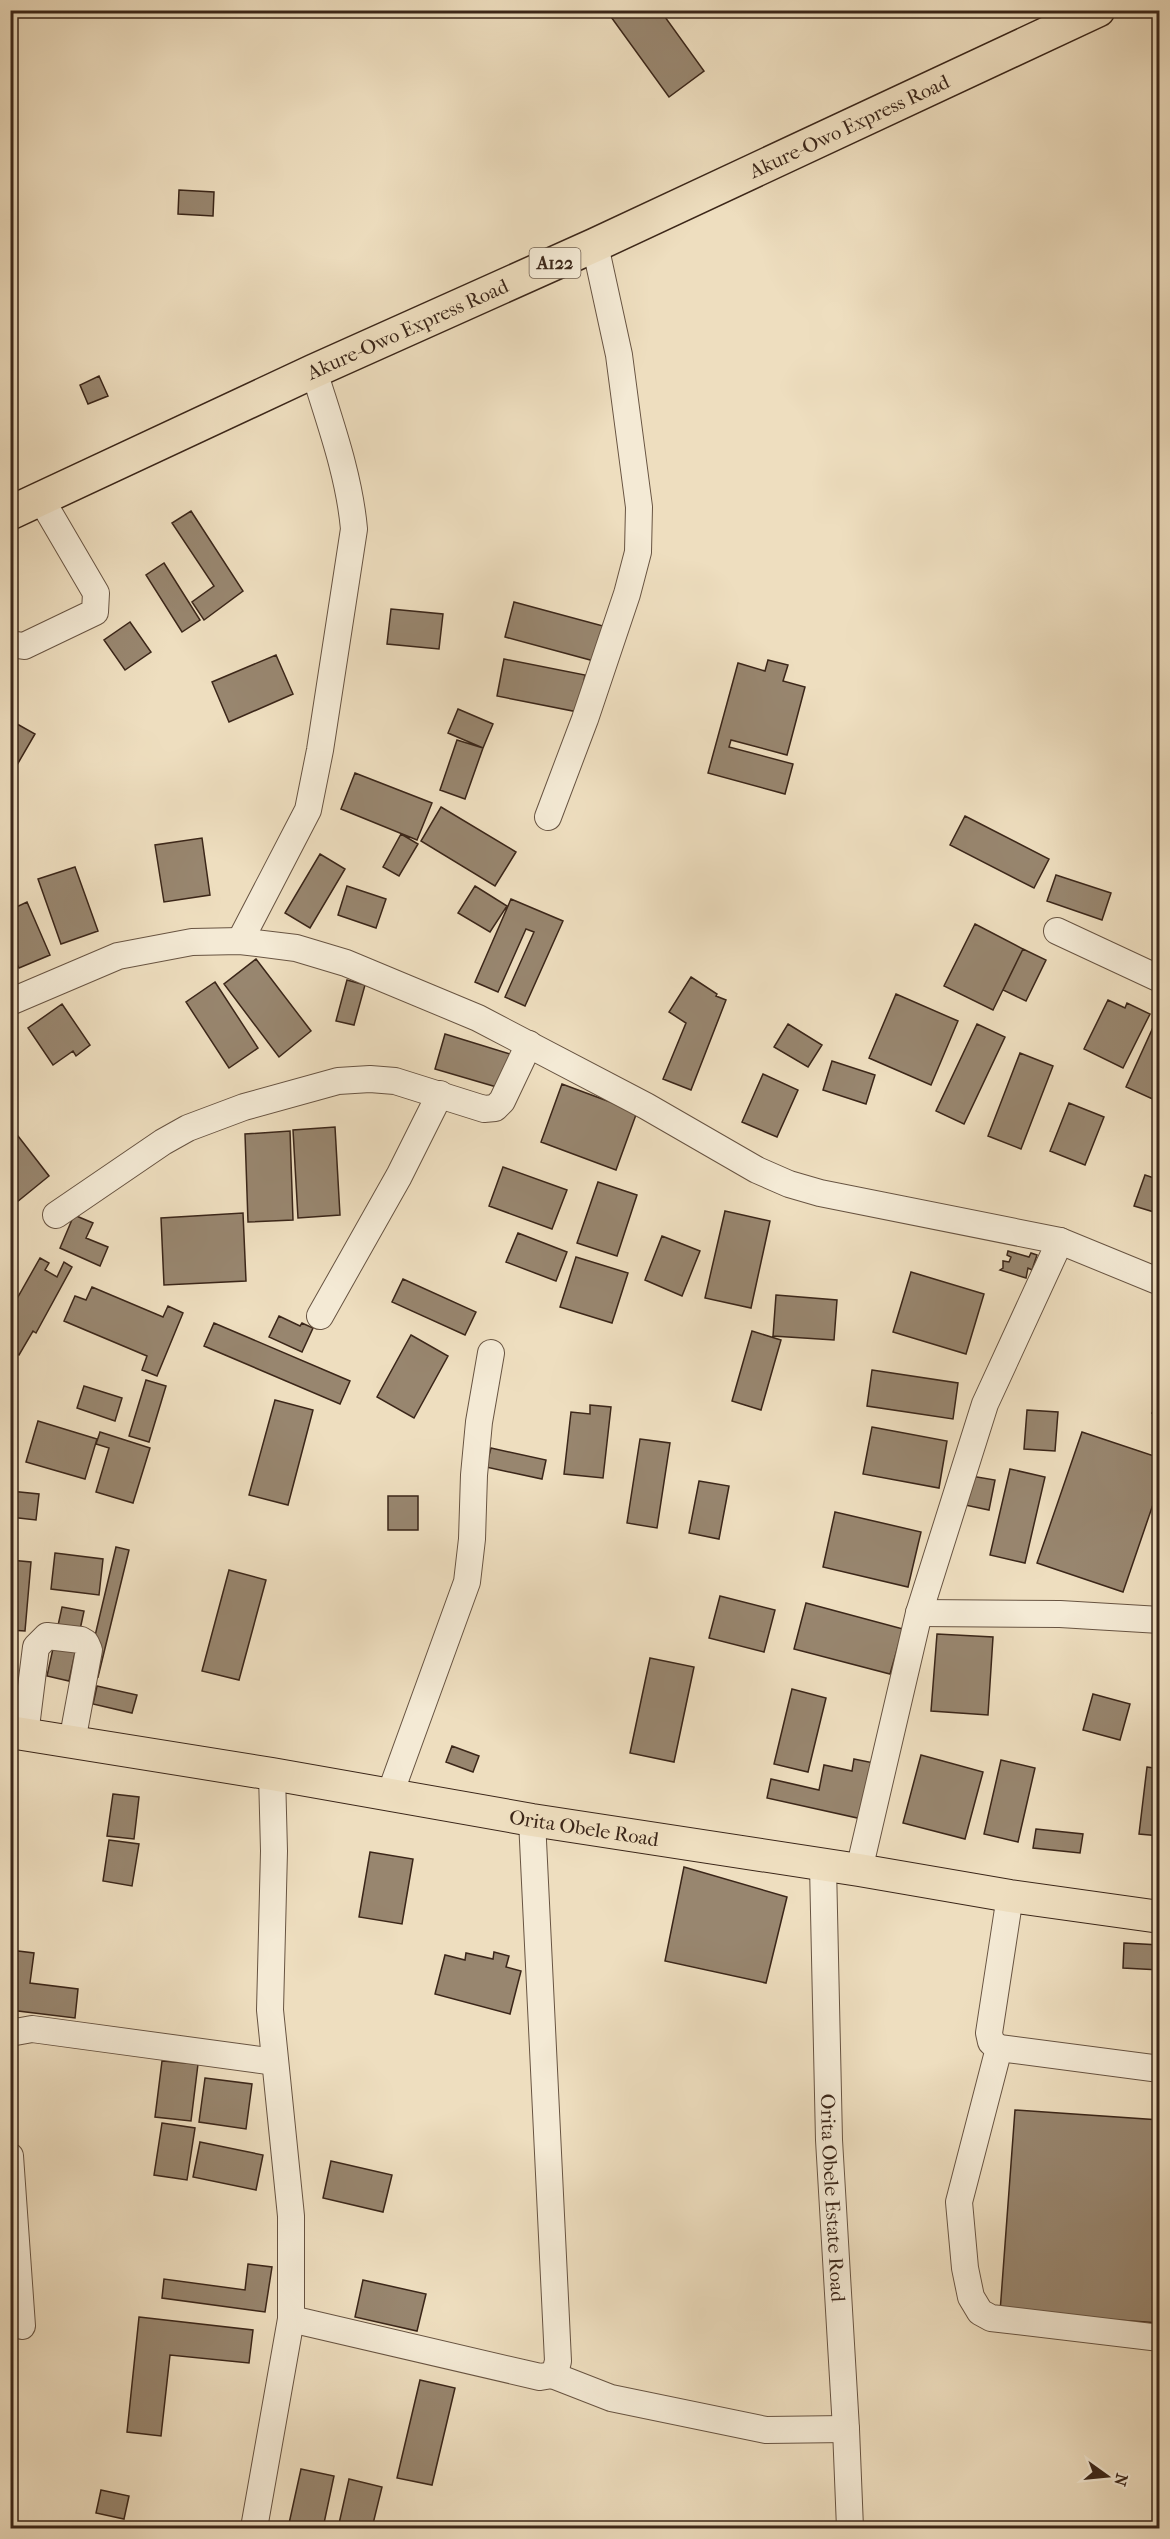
<svg xmlns="http://www.w3.org/2000/svg" width="1170" height="2539" viewBox="0 0 1170 2539" font-family="'IM FELL French Canon',serif">
<style>
.building{fill:#98866f;stroke:#3b2619;stroke-width:1.5}
.lines{fill:none;stroke-linecap:round;stroke-linejoin:round}
.minor-casing{stroke:#685442;stroke-width:28}
.major-casing{stroke:#3b2619;stroke-width:34}
.highway-casing{stroke:#3b2619;stroke-width:36}
.minor{stroke:#f4ead5;stroke-width:26}
.major{stroke:#eedebf;stroke-width:32}
.highway{stroke:#eedebf;stroke-width:33}
.labels{text-anchor:middle;stroke-width:4.5;stroke-linejoin:round;paint-order:stroke}
.shield{fill:#f4ead5;stroke:#726151;stroke-width:1.5}
.shield-label{font-size:18px;font-weight:bold;fill:#3b2619}
.street-label{font-size:20px;fill:#3b2619;stroke:#f4ead5}
</style>
<rect width="100%" height="100%" fill="#eedebf"/>
<filter id="stains"><feTurbulence type="fractalNoise" baseFrequency=".00333" numOctaves="4"/><feColorMatrix values="0 0 0 0 .2 0 0 0 0 .09 0 0 0 0 .02 0 0 0 .5 -.17"/></filter>
<radialGradient id="worn" r=".72"><stop offset=".6" stop-color="#630" stop-opacity="0"/><stop offset="1" stop-color="#630" stop-opacity=".3"/></radialGradient>
<path class="building" d="M606,10H660L704,71L669,97Z
M179,190L214,192L213,216L178,214Z
M99,376L108,396L88,404L80,385Z
M191,511L243,591L204,620L192,602L214,586L172,523Z
M164,563L200,620L182,632L146,575Z
M514,602L603,626L594,661L505,637Z
M391,609L443,614L439,649L387,644Z
M130,622L151,652L125,670L104,640Z
M276,655L293,694L229,722L212,682Z
M504,659L585,675L578,712L497,696Z
M768,660L788,665L783,681L805,687L787,755L731,740L729,747L793,764L785,794L708,773L738,663L765,671Z
M458,709L493,724L483,748L448,733Z
M10,720L35,734L10,777Z
M457,740L483,748L465,799L440,790Z
M355,773L432,803L417,840L341,809Z
M441,807L516,852L495,886L421,841Z
M965,816L1049,859L1034,888L950,845Z
M401,834L418,844L399,876L383,867Z
M202,838L210,895L164,902L155,845Z
M320,854L345,869L310,928L285,913Z
M75,867L98,931L61,944L38,879Z
M1056,875L1111,893L1102,920L1047,901Z
M347,886L386,899L376,928L338,915Z
M475,886L507,906L490,932L458,913Z
M511,899L563,921L525,1006L505,997L534,932L526,929L498,992L475,982Z
M27,902L50,955L19,968L10,949V910Z
M975,924L1023,949L993,1010L944,986Z
M1023,949L1046,960L1026,1001L1003,990Z
M256,959L311,1031L279,1057L224,984Z
M691,977L717,994L716,996L726,1000L691,1090L663,1079L686,1023L669,1012Z
M347,980L365,985L354,1025L336,1021Z
M215,982L258,1048L229,1068L186,1002Z
M896,994L958,1021L931,1085L869,1058Z
M1108,1000L1125,1008L1127,1003L1150,1014L1123,1068L1084,1049Z
M62,1004L90,1045L76,1056L73,1051L53,1065L28,1028Z
M1160,1012V1095L1157,1101L1126,1087Z
M788,1024L822,1045L808,1067L774,1047Z
M977,1024L1005,1037L964,1124L936,1111Z
M445,1034L510,1054L500,1088L435,1069Z
M1020,1053L1053,1066L1021,1149L988,1136Z
M832,1061L875,1075L866,1104L823,1090Z
M763,1074L798,1090L777,1137L742,1122Z
M562,1084L637,1112L616,1170L541,1142Z
M1069,1103L1104,1117L1085,1165L1050,1151Z
M335,1127L340,1215L298,1218L293,1130Z
M290,1131L293,1220L248,1222L245,1134Z
M18,1136L49,1176L17,1202L10,1194V1141Z
M503,1167L567,1190L552,1229L489,1206Z
M1145,1175L1160,1180V1196L1154,1212L1134,1206Z
M598,1182L637,1195L617,1256L577,1243Z
M725,1211L770,1221L751,1308L705,1298Z
M243,1213L246,1281L164,1285L161,1218Z
M74,1215L93,1223L86,1238L108,1247L100,1266L60,1248Z
M518,1233L567,1252L556,1281L506,1262Z
M662,1236L700,1251L682,1296L645,1280Z
M1008,1251L1029,1257L1031,1253L1037,1255L1032,1270L1028,1268L1026,1278L1000,1270L1003,1268V1261L1009,1262L1011,1257L1007,1255Z
M576,1257L628,1273L612,1323L560,1307Z
M40,1258L49,1263L45,1270L57,1277L64,1262L72,1267L36,1333L33,1331L19,1355L10,1350V1311Z
M911,1272L984,1294L966,1354L893,1332Z
M403,1279L476,1312L465,1335L392,1302Z
M92,1287L163,1317L168,1306L183,1313L157,1376L142,1370L147,1356L64,1321L75,1296L86,1300Z
M776,1295L837,1300L834,1340L773,1336Z
M279,1316L300,1326L302,1323L313,1328L302,1352L269,1337Z
M214,1323L350,1381L340,1404L204,1346Z
M752,1331L781,1340L761,1410L732,1401Z
M411,1335L448,1356L414,1418L377,1397Z
M872,1370L958,1383L953,1419L867,1406Z
M146,1380L166,1386L149,1442L129,1436Z
M84,1386L122,1398L115,1421L77,1408Z
M1160,1399V1416L1152,1413Z
M275,1400L313,1410L288,1505L249,1495Z
M590,1405L611,1407L603,1478L564,1474L571,1412L590,1414Z
M1027,1410L1058,1412L1055,1451L1024,1449Z
M38,1421L97,1439L85,1479L26,1462Z
M872,1427L947,1441L939,1488L863,1474Z
M100,1432L150,1448L133,1503L96,1492L109,1448L96,1444Z
M1082,1432L1160,1458V1484L1123,1592L1037,1563Z
M640,1439L670,1443L657,1528L627,1523Z
M491,1448L546,1460L542,1479L486,1467Z
M1010,1469L1045,1477L1025,1563L990,1555Z
M971,1476L995,1480L989,1510L965,1505Z
M699,1481L729,1486L719,1539L689,1533Z
M10,1491L39,1494L36,1520L10,1517Z
M388,1496H418V1530H388Z
M835,1512L921,1532L908,1587L823,1567Z
M116,1547L129,1550L98,1677L86,1674Z
M55,1553L103,1559L99,1595L51,1589Z
M10,1560L31,1562L25,1631L10,1630Z
M229,1570L266,1580L239,1680L202,1671Z
M720,1596L775,1610L764,1652L709,1638Z
M806,1603L903,1629L890,1674L794,1649Z
M62,1607L84,1611L69,1681L47,1676Z
M937,1634L993,1637L988,1715L931,1711Z
M650,1658L694,1667L674,1762L630,1753Z
M97,1686L137,1695L132,1713L93,1704Z
M792,1689L826,1698L808,1772L774,1764Z
M1093,1694L1130,1704L1120,1740L1083,1730Z
M452,1746L479,1756L473,1772L446,1762Z
M921,1755L983,1772L965,1839L903,1823Z
M854,1759L874,1763L862,1819L767,1798L771,1779L819,1790L824,1765L852,1771Z
M1001,1760L1035,1768L1018,1842L984,1834Z
M1147,1767L1160,1769V1836L1139,1834Z
M113,1794L139,1797L134,1839L107,1836Z
M1036,1829L1083,1834L1080,1853L1033,1848Z
M109,1840L139,1844L132,1886L103,1881Z
M370,1852L413,1859L402,1924L359,1917Z
M684,1867L787,1897L766,1983L665,1961Z
M1124,1943L1160,1945V1970L1123,1968Z
M10,1950L34,1953L30,1983L78,1989L75,2018L10,2010Z
M494,1952L509,1956L506,1967L521,1971L510,2014L435,1994L445,1955L465,1960L466,1953L493,1959Z
M162,2061L198,2064L191,2121L155,2117Z
M205,2078L252,2084L246,2129L199,2122Z
M1015,2110L1160,2120V2323L1000,2312Z
M162,2123L195,2128L187,2180L154,2175Z
M200,2142L263,2155L256,2190L193,2177Z
M331,2161L392,2175L383,2212L323,2198Z
M248,2264L272,2267L265,2312L162,2298L164,2279L245,2290Z
M363,2280L426,2294L417,2331L355,2317Z
M139,2317L253,2330L249,2363L170,2355L161,2436L127,2432Z
M420,2380L455,2388L432,2485L397,2478Z
M301,2469L334,2476L323,2528H288Z
M349,2479L382,2487L372,2528H338Z
M101,2490L129,2496L124,2519L96,2513Z"/>
<g class="lines">
<g class="minor-casing">
<g id="minor">
<path d="M10,644L24,646L95,612L96,593L41,499"/>
<path d="M548,817L585,719L627,594L638,552L639,507L619,355L595,245"/>
<path d="M1057,931L1160,979"/>
<path d="M240,941L308,810L320,750L354,529C349,474 330,423 314,371"/>
<path d="M10,1002L118,956L192,942L240,941L296,948L346,963L478,1018L646,1106L757,1170L789,1184L820,1193L1060,1241L1160,1282"/>
<path d="M56,1215L163,1142L188,1128L244,1107L338,1081L370,1079L395,1081L484,1109L495,1108L502,1101L529,1044"/>
<path d="M320,1316L399,1176L440,1094"/>
<path d="M919,1613L1060,1614L1160,1620"/>
<path d="M25,1735L36,1647L47,1636L81,1640L86,1643L89,1650L72,1742"/>
<path d="M390,1794L467,1582L472,1539L474,1475L479,1422L491,1353"/>
<path id="s1" d="M823,1866L829,2140L846,2429L850,2528"/>
<path d="M859,1870L919,1613L985,1404L1060,1241"/>
<path d="M1010,1896L989,2033L991,2042L999,2048L1160,2069"/>
<path d="M10,2033L32,2029L275,2062"/>
<path d="M999,2048L959,2202L965,2268L971,2297L980,2312L991,2318L1160,2338"/>
<path d="M10,2156L22,2326"/>
<path d="M291,2319L540,2377L552,2375L556,2369L558,2361L532,1820"/>
<path d="M552,2375L611,2398L766,2430L846,2429"/>
<path d="M254,2528L291,2319V2216L270,2010L274,1851L272,1774"/>
</g>
</g>
<g class="major-casing">
<g id="major">
<path id="s2" d="M10,1732L272,1774L532,1820L859,1870L1010,1896L1160,1917"/>
</g>
</g>
<g class="highway-casing">
<g id="highway">
<path id="s3" d="M10,513L314,371L595,245L1098,10"/>
</g>
</g>
<use href="#minor" class="minor"/>
<use href="#major" class="major"/>
<use href="#highway" class="highway"/>
</g>
<g class="labels">
<rect class="shield" x="529.5" y="248" width="51" height="30" rx="4.5"/>
<g class="shield-label">
<text x="555" y="269">A122</text>
</g>
<g class="street-label">
<text dy="7" stroke="none"><textPath href="#s3" startOffset="924">Akure-Owo Express Road</textPath></text>
<text dy="7" stroke="none"><textPath href="#s3" startOffset="438">Akure-Owo Express Road</textPath></text>
<text dy="7" stroke="none"><textPath href="#s2" startOffset="582">Orita Obele Road</textPath></text>
<text dy="7" stroke="none"><textPath href="#s1" startOffset="332">Orita Obele Estate Road</textPath></text>
</g>
</g>
<rect width="1170" height="2539" fill="none" stroke="#eedebf" stroke-width="36"/>
<rect x="12" y="12" width="1146" height="2515" fill="none" stroke="#3b2619" stroke-width="3"/>
<rect x="18" y="18" width="1134" height="2503" fill="none" stroke="#3b2619" stroke-width="1.5"/>
<g transform="translate(1107 2476) rotate(105)" stroke="#f4ead5" stroke-width="4.5" paint-order="stroke">
<path d="M0-4.5L10 22L0 15L-10 22Z" fill="#3b2619"/>
<text y="-9" font-size="16" font-weight="bold" text-anchor="middle" fill="#3b2619">N</text>
</g>
<rect width="100%" height="100%" filter="url(#stains)"/>
<rect width="100%" height="100%" fill="url(#worn)"/>
</svg>
